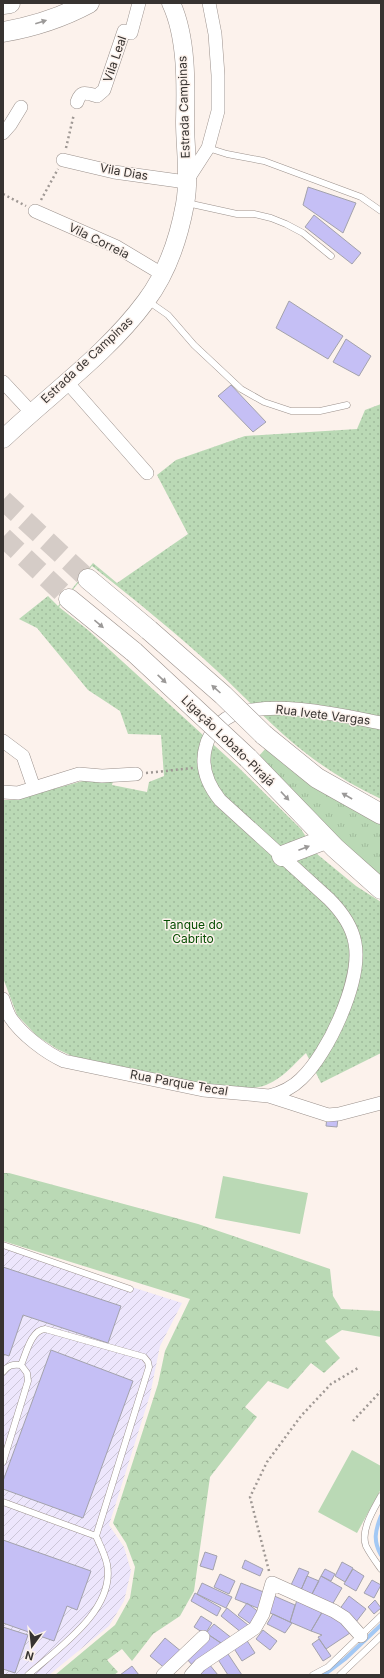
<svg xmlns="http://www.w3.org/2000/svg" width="384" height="1678" viewBox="0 0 384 1678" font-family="Inter,sans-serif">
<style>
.industrial{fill:url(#industrial-furrows)}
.grass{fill:url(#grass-tufts)}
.forest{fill:url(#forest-crowns)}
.park{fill:url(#park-dots)}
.pitch{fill:#bad9b5}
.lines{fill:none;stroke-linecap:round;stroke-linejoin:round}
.stream{stroke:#a3c8f4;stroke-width:4}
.building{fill:#c5bff5;stroke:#a3a2ac}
.primary-tunnel{stroke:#d5ccc7;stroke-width:20;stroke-dasharray:20 10;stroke-linecap:butt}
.lane-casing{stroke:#9b918c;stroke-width:7}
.street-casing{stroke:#9b918c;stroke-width:14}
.secondary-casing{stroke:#9b918c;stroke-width:19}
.primary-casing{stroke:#9b918c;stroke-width:21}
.path{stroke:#9f9894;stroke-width:2.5;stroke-dasharray:2 3;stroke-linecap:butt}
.lane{stroke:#fff;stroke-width:6}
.street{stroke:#fff;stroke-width:13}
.secondary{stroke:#fff;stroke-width:18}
.primary{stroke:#fff;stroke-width:20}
.primary-bridge-casing{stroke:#9b918c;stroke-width:21;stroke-linecap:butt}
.primary-bridge{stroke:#fff;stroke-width:20}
.oneway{fill:#9b9998}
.labels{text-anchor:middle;stroke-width:3;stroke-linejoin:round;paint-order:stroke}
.street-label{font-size:12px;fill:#373331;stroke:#fcf2ec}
.park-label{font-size:12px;fill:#054d00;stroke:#fcf2ec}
</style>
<defs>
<pattern id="industrial-furrows" width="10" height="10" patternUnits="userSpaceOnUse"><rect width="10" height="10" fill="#ede6fc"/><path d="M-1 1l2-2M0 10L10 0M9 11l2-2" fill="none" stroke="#ccc6d8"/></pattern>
<pattern id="grass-tufts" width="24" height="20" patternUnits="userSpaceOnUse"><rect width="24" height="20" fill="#bad9b5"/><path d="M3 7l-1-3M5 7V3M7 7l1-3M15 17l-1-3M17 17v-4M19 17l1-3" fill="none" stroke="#a0bb9c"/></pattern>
<pattern id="forest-crowns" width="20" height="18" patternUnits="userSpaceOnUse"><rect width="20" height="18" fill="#bad9b5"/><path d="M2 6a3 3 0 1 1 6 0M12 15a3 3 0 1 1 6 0" fill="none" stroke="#a0bb9c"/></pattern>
<pattern id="park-dots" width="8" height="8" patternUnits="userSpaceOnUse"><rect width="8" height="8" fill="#bad9b5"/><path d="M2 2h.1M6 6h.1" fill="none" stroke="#a0bb9c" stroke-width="1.8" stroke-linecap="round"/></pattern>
</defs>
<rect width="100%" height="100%" fill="#fcf2ec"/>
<path class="industrial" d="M3,1246L182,1303L160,1346L150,1395L109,1525L124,1547L131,1571L124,1601L109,1626L49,1675H3Z"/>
<path class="grass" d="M266,748L381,823V876L341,842L259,756Z"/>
<path class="forest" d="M3,1173H9L198,1224L330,1269L333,1296L341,1309L381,1311V1337L342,1330L325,1341L340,1358L324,1373L311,1363L288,1389L268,1381L245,1407L257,1417L210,1477L194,1591L180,1616L153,1634L132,1661L122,1649L107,1660L118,1672L114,1675H55L115,1625L130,1598L135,1567L126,1543L113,1523L158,1384L165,1351L190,1299L3,1241Z"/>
<path class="park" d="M381,404V799C349,784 319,765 292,742C265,719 241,693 215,669C176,633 134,599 92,566L59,607L88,630L238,767L301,829L317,854L356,886L381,902V1053L321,1083L306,1053C294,1064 282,1079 266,1085C239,1095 189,1081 161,1075C132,1069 103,1063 74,1057L57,1049L37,1036L17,1015L3,978V800H12L83,781H113L112,785L147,792L149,782L164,776L161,735L128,734L120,711L88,690L37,628L19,619L48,596L58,606L93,563L117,583L188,534L157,475L176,460L245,436L357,429L365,410Z"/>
<path class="pitch" d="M223,1176L308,1193L300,1234L215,1218Z
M352,1450L381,1466V1489L357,1533L318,1512Z"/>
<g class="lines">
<path class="stream" d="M381,1516C375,1531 373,1541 381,1555
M324,1675L345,1659L381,1625"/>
</g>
<path class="building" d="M308,187L356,203L343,233L303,205Z
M314,215L361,253L352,264L305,227Z
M289,301L343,336L328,359L276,328Z
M346,339L371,356L359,376L333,362Z
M231,385L266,422L253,432L218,396Z
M327,1117L338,1118L337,1127L326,1126Z
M3,1267L121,1306L108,1343L23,1315L9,1356L3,1354Z
M51,1350L133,1381L83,1518L3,1489V1481Z
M3,1540L91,1571L77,1610L67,1606L54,1641L3,1623Z
M205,1552L217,1556L213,1570L200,1566Z
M245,1560L263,1569L260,1576L242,1568Z
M342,1562L353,1568L345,1582L335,1576Z
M299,1568L309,1572L301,1590L291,1585Z
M325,1569L335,1574L331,1581L321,1576Z
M353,1569L364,1576L356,1591L344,1584Z
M220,1574L235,1581L229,1594L214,1587Z
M307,1576L319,1581L312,1594L301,1590Z
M321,1576L342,1588L332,1605L312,1594Z
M372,1580L381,1585L374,1598L364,1593Z
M202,1583L232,1597L226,1608L197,1594Z
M241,1583L266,1593L260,1609L235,1599Z
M195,1593L221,1608L217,1616L191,1601Z
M272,1595L295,1605L290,1622L268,1612Z
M349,1596L366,1609L356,1622L339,1610Z
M297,1600L322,1612L311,1631L290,1622Z
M375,1600L381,1608L374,1614L368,1607Z
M247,1603L260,1613L252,1625L238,1615Z
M227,1608L248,1625L242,1633L221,1616Z
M323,1611L345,1624L350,1633L326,1649L318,1637L322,1635L311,1631Z
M273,1614L292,1623L285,1633L267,1624Z
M201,1616L212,1623L205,1634L194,1627Z
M214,1624L233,1639L224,1645L206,1633Z
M3,1627L28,1635L15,1673L3,1669Z
M263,1630L277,1641L270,1650L256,1639Z
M209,1635L224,1645L194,1667L185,1657Z
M165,1638L182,1652L167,1670L150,1656Z
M246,1639L255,1653L242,1661L233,1647Z
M319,1639L331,1656L323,1661L312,1644Z
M226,1651L242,1675H228L217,1658Z
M209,1664L218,1675H198Z
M132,1666L139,1675H120Z"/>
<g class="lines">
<path class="primary-tunnel" d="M3,500L88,579
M3,537L69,599"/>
<g class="lane-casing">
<path id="lane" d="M208,148L227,154L264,161L361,197L381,211
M187,203L237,214H254L271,218L286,224L303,233L331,256
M148,301L168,315L194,345L241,389L264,402L291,411H320L347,405
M3,1245L130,1289
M3,1372C8,1365 13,1364 21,1365C26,1354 31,1330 45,1329L144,1357L148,1362L149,1367L96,1536
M3,1462L28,1381L27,1373L21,1365
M381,1496C374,1509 360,1530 366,1546C370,1554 376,1562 381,1569
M3,1502L96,1536C100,1545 105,1555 107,1564C116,1610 57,1649 28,1675
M313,1675L328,1667L381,1616
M340,1675L381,1636"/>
</g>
<g class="street-casing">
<path id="street" d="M77,102C81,90 86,93 97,96L104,90L124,31L131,33L139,3
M3,133L10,125L21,107
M63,160L114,172L186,182L208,148L218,111V75L215,34L209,3
M35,211L117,247L162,274
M3,382L31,412
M67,382L147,473
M3,741L23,756L34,788
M3,792L18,793L79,774L102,776L136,774
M3,999C5,1005 7,1012 10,1017C21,1034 46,1053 64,1061L203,1090L269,1096L328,1115L339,1114L381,1103
M269,1096C281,1093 292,1088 301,1079C328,1054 362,981 355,943C352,926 341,911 329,899L220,800C208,785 200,766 206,746C209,733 222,718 236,714C275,700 340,715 381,723
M163,1675L203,1637
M191,1675L200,1665L255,1628L263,1614L272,1583L334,1611L345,1618L361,1636"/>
</g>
<g class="secondary-casing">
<path id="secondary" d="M3,439C50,394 107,354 146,301C167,273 179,237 185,204C190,178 185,148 185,122C186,85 187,37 171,3"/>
</g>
<g class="primary-casing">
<path id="primary" d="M3,4L10,3
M3,32C32,27 63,17 89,3
M88,579L149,630
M69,599L134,652
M264,735L317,778L381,814
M248,758L335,848L381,889
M282,856L326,839"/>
</g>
<path class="path" d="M66,148L74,114
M3,194L26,206
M41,200L58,169
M146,773L193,768
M353,1421L381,1391
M269,1571L250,1497L267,1462L301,1416L331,1384L358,1368"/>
<use href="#lane" class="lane"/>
<use href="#street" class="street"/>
<use href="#secondary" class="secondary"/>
<use href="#primary" class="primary"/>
<g class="primary-bridge-casing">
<path id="primary-bridge" d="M149,630L223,695L264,735
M134,652L248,758"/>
</g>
<use href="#primary-bridge" class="primary-bridge"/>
</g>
<defs><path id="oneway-solid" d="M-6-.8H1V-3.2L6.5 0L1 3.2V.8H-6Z"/></defs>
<g class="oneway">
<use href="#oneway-solid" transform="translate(41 22) rotate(-17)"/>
<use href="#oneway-solid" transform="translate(99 624) rotate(40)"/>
<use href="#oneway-solid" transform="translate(162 679) rotate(43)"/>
<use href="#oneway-solid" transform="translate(216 689) rotate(-138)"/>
<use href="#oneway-solid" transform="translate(285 796) rotate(47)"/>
<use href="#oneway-solid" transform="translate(347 796) rotate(-150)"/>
<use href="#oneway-solid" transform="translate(304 848) rotate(-21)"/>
</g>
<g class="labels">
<g class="street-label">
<text transform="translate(115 59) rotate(-71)" y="4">Vila Leal</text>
<text transform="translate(184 107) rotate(-92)" y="4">Estrada Campinas</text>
<text transform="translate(124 172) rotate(10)" y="4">Vila Dias</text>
<text transform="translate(99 241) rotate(26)" y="4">Vila Correia</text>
<text transform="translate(87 360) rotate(-43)" y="4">Estrada de Campinas</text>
<text transform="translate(323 715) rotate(7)" y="4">Rua Ivete Vargas</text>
<text transform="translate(228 741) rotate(44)" y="4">Ligação Lobato-Pirajá</text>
<text transform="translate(179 1083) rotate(10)" y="4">Rua Parque Tecal</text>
</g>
<g class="park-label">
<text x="193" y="929">Tanque do<tspan x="193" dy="14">Cabrito</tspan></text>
</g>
</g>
<rect width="384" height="1678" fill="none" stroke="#373331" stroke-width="8"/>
<g transform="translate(32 1646) rotate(195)" stroke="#fcf2ec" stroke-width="3" paint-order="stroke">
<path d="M0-3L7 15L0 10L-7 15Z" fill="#373331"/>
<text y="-6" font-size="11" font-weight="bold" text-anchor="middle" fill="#373331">N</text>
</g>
</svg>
